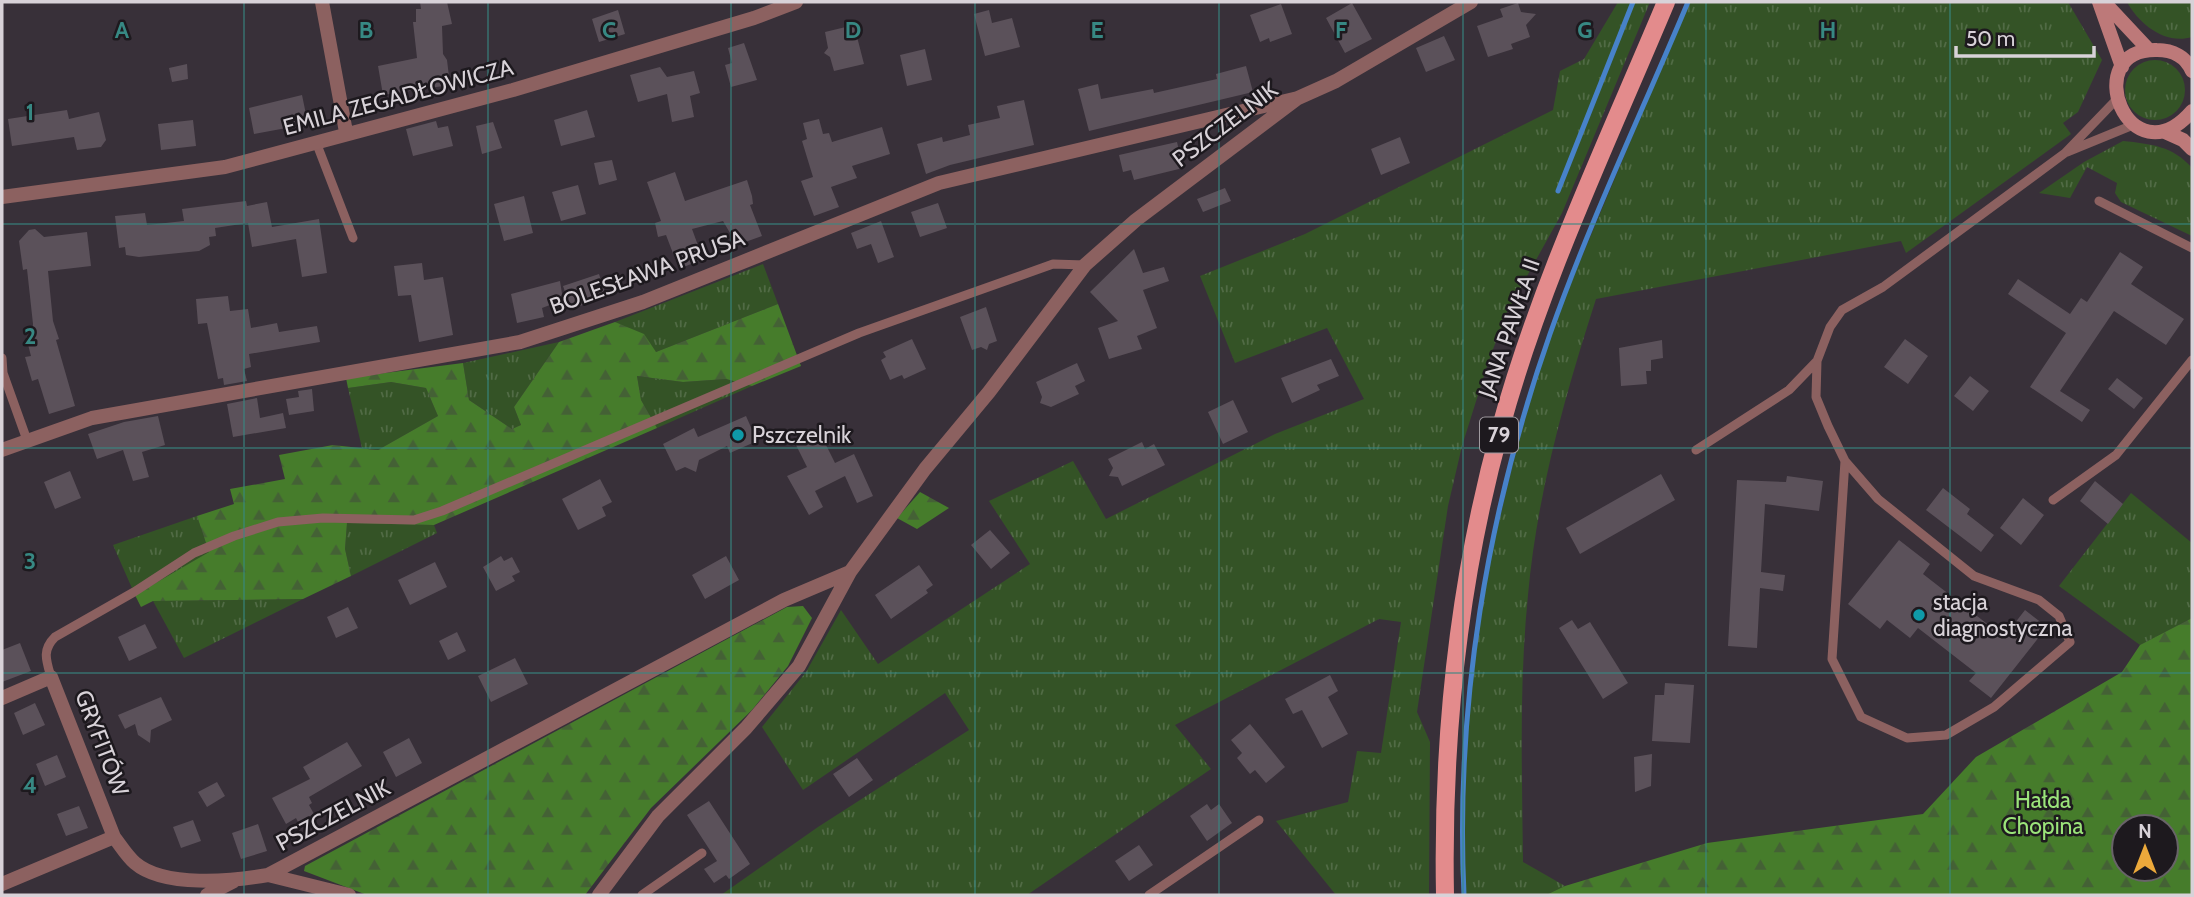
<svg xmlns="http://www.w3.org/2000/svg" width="2194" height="897" viewBox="0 0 2194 897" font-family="Cabin,sans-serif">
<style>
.grass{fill:url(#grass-tufts)}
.forest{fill:url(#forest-firs);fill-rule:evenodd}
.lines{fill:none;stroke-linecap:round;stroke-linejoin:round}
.stream{stroke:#4782c9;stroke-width:5}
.building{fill:#5b515a}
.lane{stroke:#8c6160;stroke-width:9}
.street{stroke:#8c6160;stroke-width:14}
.secondary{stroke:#bd7979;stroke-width:14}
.primary{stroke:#e38b8c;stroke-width:18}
.grid{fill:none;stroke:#378883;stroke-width:2;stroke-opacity:0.55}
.culture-dot{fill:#0f9aa8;stroke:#1d191e;stroke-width:2.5}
.labels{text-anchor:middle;stroke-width:5;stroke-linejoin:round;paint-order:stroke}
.shield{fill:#1d191e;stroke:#a09aa0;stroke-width:2}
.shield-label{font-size:21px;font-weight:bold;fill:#d8d2d8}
.street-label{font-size:23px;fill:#d8d2d8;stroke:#1d191e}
.poi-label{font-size:23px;fill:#d8d2d8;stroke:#1d191e;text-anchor:start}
.park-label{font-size:23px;fill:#9be47a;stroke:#1d191e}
.grid-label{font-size:23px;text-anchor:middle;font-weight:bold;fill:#378883;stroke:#1d191e;stroke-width:5;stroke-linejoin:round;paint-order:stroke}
</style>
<defs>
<pattern id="grass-tufts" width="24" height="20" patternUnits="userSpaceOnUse" patternTransform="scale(1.75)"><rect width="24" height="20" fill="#345326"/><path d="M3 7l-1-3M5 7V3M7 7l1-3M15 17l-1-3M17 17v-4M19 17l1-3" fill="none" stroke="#516b45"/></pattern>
<pattern id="forest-firs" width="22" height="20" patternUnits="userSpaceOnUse" patternTransform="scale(1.75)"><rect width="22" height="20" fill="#467c2b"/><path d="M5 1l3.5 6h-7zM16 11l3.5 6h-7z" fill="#446135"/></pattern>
</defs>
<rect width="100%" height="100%" fill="#383039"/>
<path class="grass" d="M1618,2H1650L1562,213L1506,314L1488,363L1462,446L1448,506L1417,712L1430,742L1429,895H1336L1276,821L1348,802L1357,751L1381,753L1401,622L1379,619L1175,725L1211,769L1027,895H721L818,827L969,730L945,693L803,790L762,727L806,672L841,610L878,664L1030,564L989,501L1073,461L1106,519L1275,434L1364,399L1327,328L1235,363L1200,276L1305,234L1553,110L1560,71L1584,59Z
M1689,2H2068L2102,60L2078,112L2063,123L2071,134L1906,253L1901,241L1596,299C1565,395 1537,494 1528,595C1519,684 1522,772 1523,862L1565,886L1546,895H1464L1460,872V807L1468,683L1488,567L1516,451L1549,335Z
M2127,2H2192V37C2165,45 2139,24 2127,2Z
M2125 90a30 30 0 1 1 60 0a30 30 0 1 1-60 0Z
M2123,141C2151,144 2173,146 2192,168V236L2121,202L2115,193L2117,183L2087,167L2070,198L2039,193L2084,162Z
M763,264L778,304L656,352L615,322Z
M559,342L514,407L521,425L512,429L469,400L463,363Z
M637,376L683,382L726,379L752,386L657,428L641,400Z
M391,382L426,388L438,416L378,450L362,448L348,388Z
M2131,493L2192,543V618L2140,645L2059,586Z
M197,516L209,552L135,595L113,545Z
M347,523L434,525L437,533L351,576L345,549Z
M303,599L184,658L153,601Z"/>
<path class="forest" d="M778,304L801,366L752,386L726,379L683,382L637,376L641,400L657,428L434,525L347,523L345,549L351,576L303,599L153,601L141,607L135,595L209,552L197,516L234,504L230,489L285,479L279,455L333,445L378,450L438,416L426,388L391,382L348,388L346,378L463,363L469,400L512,429L521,425L514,407L559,342L615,322L644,334L656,352Z
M920,492L949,508L917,529L897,518Z
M803,606L812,618L788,666L752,710L651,808L585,895H367L304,871L305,866L787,607Z
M2192,618V895H1546L1565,886L1707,843L1923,814L1976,757L2122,672L2140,645ZM2166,827V869H2124V827Z"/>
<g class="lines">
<path class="stream" d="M1558,191L1633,2
M1464,895C1455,706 1487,513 1550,334C1590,221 1642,112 1688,2"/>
</g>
<path class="building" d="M420,2H447L452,24L442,26L443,54L447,60L450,85L383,95L378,66L417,58L413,22H416V9H421Z
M1352,3L1372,39L1345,53L1326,18Z
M1518,3L1521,12L1536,14L1526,25L1530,37L1511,44L1513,49L1488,57L1477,26L1503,17L1500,9Z
M1281,4L1292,34L1270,42L1269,38L1260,42L1250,15Z
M618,10L625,34L599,42L592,19Z
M989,10L992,23L1012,18L1020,47L985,56L974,14Z
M854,25L864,64L834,71L830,57L824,53L828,48L825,32Z
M1444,36L1455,60L1426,72L1416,48Z
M744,43L757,80L731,87L725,65L732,63L728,48Z
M925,49L932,80L907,86L900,55Z
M187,64L188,79L172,82L169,68Z
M1246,66L1253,92L1089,131L1078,89L1098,84L1101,99L1153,89L1154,93L1217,79L1216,74Z
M660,67L667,77L694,71L700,93L690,96L694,117L672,122L667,94L638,102L630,75Z
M302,95L308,124L254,134L249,108Z
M1024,100L1034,145L950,165L926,174L917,144L942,137L943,142L970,135L968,125L1000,118L997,106Z
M67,110L69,119L99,112L106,140L101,147L77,150L74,137L12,146L8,119Z
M587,110L595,137L561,146L554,120Z
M819,119L823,134L829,133L832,142L882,127L890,154L852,166L857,178L831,187L839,207L814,216L801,181L813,177L802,141L807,139L803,123Z
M193,120L196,146L161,150L158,124Z
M436,121L438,128L448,126L453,146L413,156L406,129Z
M493,122L502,148L482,154L476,126Z
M1400,137L1410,163L1381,175L1371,149Z
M1177,142L1183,168L1134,180L1131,170L1123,172L1119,155Z
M612,160L617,180L599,185L594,163Z
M675,172L685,201L747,180L752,196L753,204L750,205L762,236L737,245L723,221L692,229L703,259L679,269L666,235L658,237L655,223L661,221L647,182Z
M578,185L586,214L561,221L552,192Z
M1225,188L1231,201L1203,212L1197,199Z
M524,196L533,233L504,241L494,204Z
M246,201L247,206L267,202L272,227L319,219L327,273L302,277L296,239L252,247L248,223L215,228L216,236L209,237L210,245L199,251L139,257L126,255L125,247L119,248L115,216L145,213L147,225L184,221L182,209Z
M938,203L947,228L920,237L911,212Z
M881,221L894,257L878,263L871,244L857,249L851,233Z
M35,229L44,237L87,232L91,266L48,271L53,321L59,339L56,340L75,406L49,414L38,379L32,381L25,357L31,356L26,337L32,335L33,324L27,269L23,270L19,241L29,230Z
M1134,249L1143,273L1164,267L1169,281L1143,290L1157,328L1137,336L1142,349L1109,359L1098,328L1118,321L1090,292Z
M2120,252L2143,267L2131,284L2184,319L2166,345L2114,311L2060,391L2090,410L2082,422L2030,387L2066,333L2008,294L2018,279L2070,314L2081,298L2087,302Z
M422,263L424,280L443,277L453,335L419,342L411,295L398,296L394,266Z
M599,274L606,297L571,309L563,286Z
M560,281L563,300L542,308L544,317L517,323L511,294Z
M228,296L230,311L248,309L251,328L277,323L279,332L317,326L320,342L249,354L251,367L244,369L247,381L224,385L223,378L218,379L207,323L198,324L196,299Z
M986,307L997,341L989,344L987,350L981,347L972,350L960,317Z
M912,339L926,369L904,379L902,375L890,380L881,360L886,357L883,352Z
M1905,339L1928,356L1908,384L1884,367Z
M1662,340L1663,358L1651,360V371H1646L1647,384L1621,386L1619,348Z
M1331,359L1339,376L1317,385L1320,390L1292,403L1281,378Z
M1077,363L1085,381L1075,386L1079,394L1051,407L1040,403L1042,397L1036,382Z
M1970,376L1989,391L1973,411L1954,396Z
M2117,378L2143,398L2134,409L2108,389Z
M312,389L314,411L289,415L286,399L299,397L298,391Z
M257,398L260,418L283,413L286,428L233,437L227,404Z
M1233,400L1248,432L1223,444L1208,412Z
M158,416L165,445L142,452L149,477L133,481L123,450L97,459L88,434L124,422Z
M746,416L757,441L730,453L727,446L699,460L696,472L685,467L676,471L663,444L694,428L698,437Z
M819,431L835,463L854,454L873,496L857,503L845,476L815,491L823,507L809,515L787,476L807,467L795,443Z
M1142,442L1145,449L1154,444L1165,465L1122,486L1118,477L1109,476L1113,468L1108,459Z
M70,471L81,498L55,509L44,482Z
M1661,474L1675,500L1580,554L1566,528Z
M1787,476L1823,481L1819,511L1765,504L1761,572L1785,575L1783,591L1760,588L1757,648L1728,646L1737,480L1786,482Z
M600,479L612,502L602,507L606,516L578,530L562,499Z
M2095,481L2123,504L2108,524L2080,501Z
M1943,488L1970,509L1967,514L1994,535L1981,552L1926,510Z
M2023,498L2044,515L2021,545L2000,528Z
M990,530L1010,553L991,569L971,545Z
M1899,540L1930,564L1923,574L2004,637L2025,610L2047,627L1991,698L1969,681L1976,673L1918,628L1910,638L1887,620L1880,629L1848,604Z
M501,556L504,561L512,557L520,572L512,576L515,581L496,591L483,567Z
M726,556L739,580L705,599L692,575Z
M435,562L447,587L410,605L398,580Z
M919,565L933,585L926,590L928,593L891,619L875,595Z
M348,607L358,628L336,638L327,617Z
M1572,620L1578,629L1590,622L1628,683L1603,699L1559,628Z
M145,624L157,648L129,661L118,637Z
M457,632L466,651L448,660L439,641Z
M20,643L31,671L2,682V650Z
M515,658L528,684L491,702L478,676Z
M1330,675L1338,691L1328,697L1348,734L1322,748L1302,710L1293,714L1285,699Z
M1665,683L1694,685L1690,743L1652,741L1655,695H1664Z
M161,697L172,720L151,730L150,743L138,735L135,724L125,729L118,715Z
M35,703L45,725L23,735L14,713Z
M1250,724L1285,767L1266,783L1255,770L1250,774L1237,758L1242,753L1231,740Z
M409,738L422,763L396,777L383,752Z
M347,742L362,766L309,797L312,803L309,805L314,814L298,822L296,818L286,824L272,798L310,779L303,767Z
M1652,754L1651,786L1635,792L1634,757Z
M57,755L66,777L45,786L36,764Z
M857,758L873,780L849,797L833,774Z
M217,782L225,796L207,807L198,792Z
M709,801L750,864L729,879L726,875L714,883L704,869L717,861L687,815Z
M1207,804L1211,810L1219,804L1232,823L1207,841L1190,816Z
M79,806L88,828L66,836L57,814Z
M193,820L201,841L181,848L173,827Z
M258,824L267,851L241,859L232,833Z
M1139,845L1153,865L1129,881L1115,861Z"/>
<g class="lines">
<path class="lane" d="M316,142L353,238
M2067,152L2133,125
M2099,201L2192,248
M2,358L3,373L27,440
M1696,450L1789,390L1817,361
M1845,461L1832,659L1861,717L1907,738L1946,735L1994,707L2070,642L2059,616L2039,600L1974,576L1878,499L1845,461L1828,426L1816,397L1817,361L1830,327L1842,310L1883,287L2065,153L2116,100
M2053,500L2116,455L2192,360
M51,677C46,660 42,650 55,637L134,592L194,553L234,536L278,522L323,518L414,520L442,511L859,333L1053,264L1085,265
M642,895L702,853
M1149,895L1259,820"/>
<path class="street" d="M322,2L346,132
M2,197L225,167L513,90L754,18L796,2
M2,450L92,418L520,342L643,302L939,183L1298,98
M2,698L51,677L114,837
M268,875L349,895
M2,884L114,837C121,846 127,856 135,863C164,888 233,881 268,875L784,600L850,572
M207,895L234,881
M599,895L658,816L746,728L799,666L850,572L925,469L989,392L1085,265L1136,220L1298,98L1336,81L1471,2"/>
<path class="secondary" d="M2099,2L2122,67
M2104,2L2148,49
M2192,71C2186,57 2173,50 2157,50C2077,48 2129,183 2192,111
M2163,131L2183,140L2192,149"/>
<path class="primary" d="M1445,895C1442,737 1458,583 1500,430C1540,283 1607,143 1666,2"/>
</g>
<path class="grid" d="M244,2V895M488,2V895M731,2V895M975,2V895M1219,2V895M1463,2V895M1706,2V895M1950,2V895M2,224H2192M2,448H2192M2,673H2192"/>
<g class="culture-dot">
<circle cx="738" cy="435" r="7"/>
<circle cx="1919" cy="615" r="7"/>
</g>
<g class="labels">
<rect class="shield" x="1480" y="417.5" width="38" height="35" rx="5"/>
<g class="shield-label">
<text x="1499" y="442">79</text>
</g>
<g class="street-label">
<text transform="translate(398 97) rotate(-15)" y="8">EMILA ZEGADŁOWICZA</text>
<text transform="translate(1225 124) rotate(-37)" y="8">PSZCZELNIK</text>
<text transform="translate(647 272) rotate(-20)" y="8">BOLESŁAWA PRUSA</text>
<text transform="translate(1509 328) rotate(-71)" y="8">JANA PAWŁA II</text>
<text transform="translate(102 743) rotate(69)" y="8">GRYFITÓW</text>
<text transform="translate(333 815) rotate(-28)" y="8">PSZCZELNIK</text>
</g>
<g class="poi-label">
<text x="752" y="443">Pszczelnik</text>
<text x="1933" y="610">stacja<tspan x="1933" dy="26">diagnostyczna</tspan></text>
</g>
<g class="park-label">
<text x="2043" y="808">Hałda<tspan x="2043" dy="26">Chopina</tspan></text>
</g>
</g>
<g class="grid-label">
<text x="122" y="38">A</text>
<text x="366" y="38">B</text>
<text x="609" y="38">C</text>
<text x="853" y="38">D</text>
<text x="1097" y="38">E</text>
<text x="1341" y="38">F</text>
<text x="1585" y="38">G</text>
<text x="1828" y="38">H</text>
<text x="30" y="120">1</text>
<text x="30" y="344">2</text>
<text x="30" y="569">3</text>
<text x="30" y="793">4</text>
</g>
<rect width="2194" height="897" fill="none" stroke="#d8d2d8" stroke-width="7"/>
<g transform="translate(2145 848)"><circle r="33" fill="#1d191e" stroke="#686368" stroke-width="2"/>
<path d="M0-5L12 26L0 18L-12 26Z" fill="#eca93b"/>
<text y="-10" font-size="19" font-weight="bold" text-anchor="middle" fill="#d8d2d8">N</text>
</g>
<path d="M1956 46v10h138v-10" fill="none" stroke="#d8d2d8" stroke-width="3.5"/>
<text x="1966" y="46" font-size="21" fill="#d8d2d8" stroke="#1d191e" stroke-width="5" paint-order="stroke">50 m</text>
</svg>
